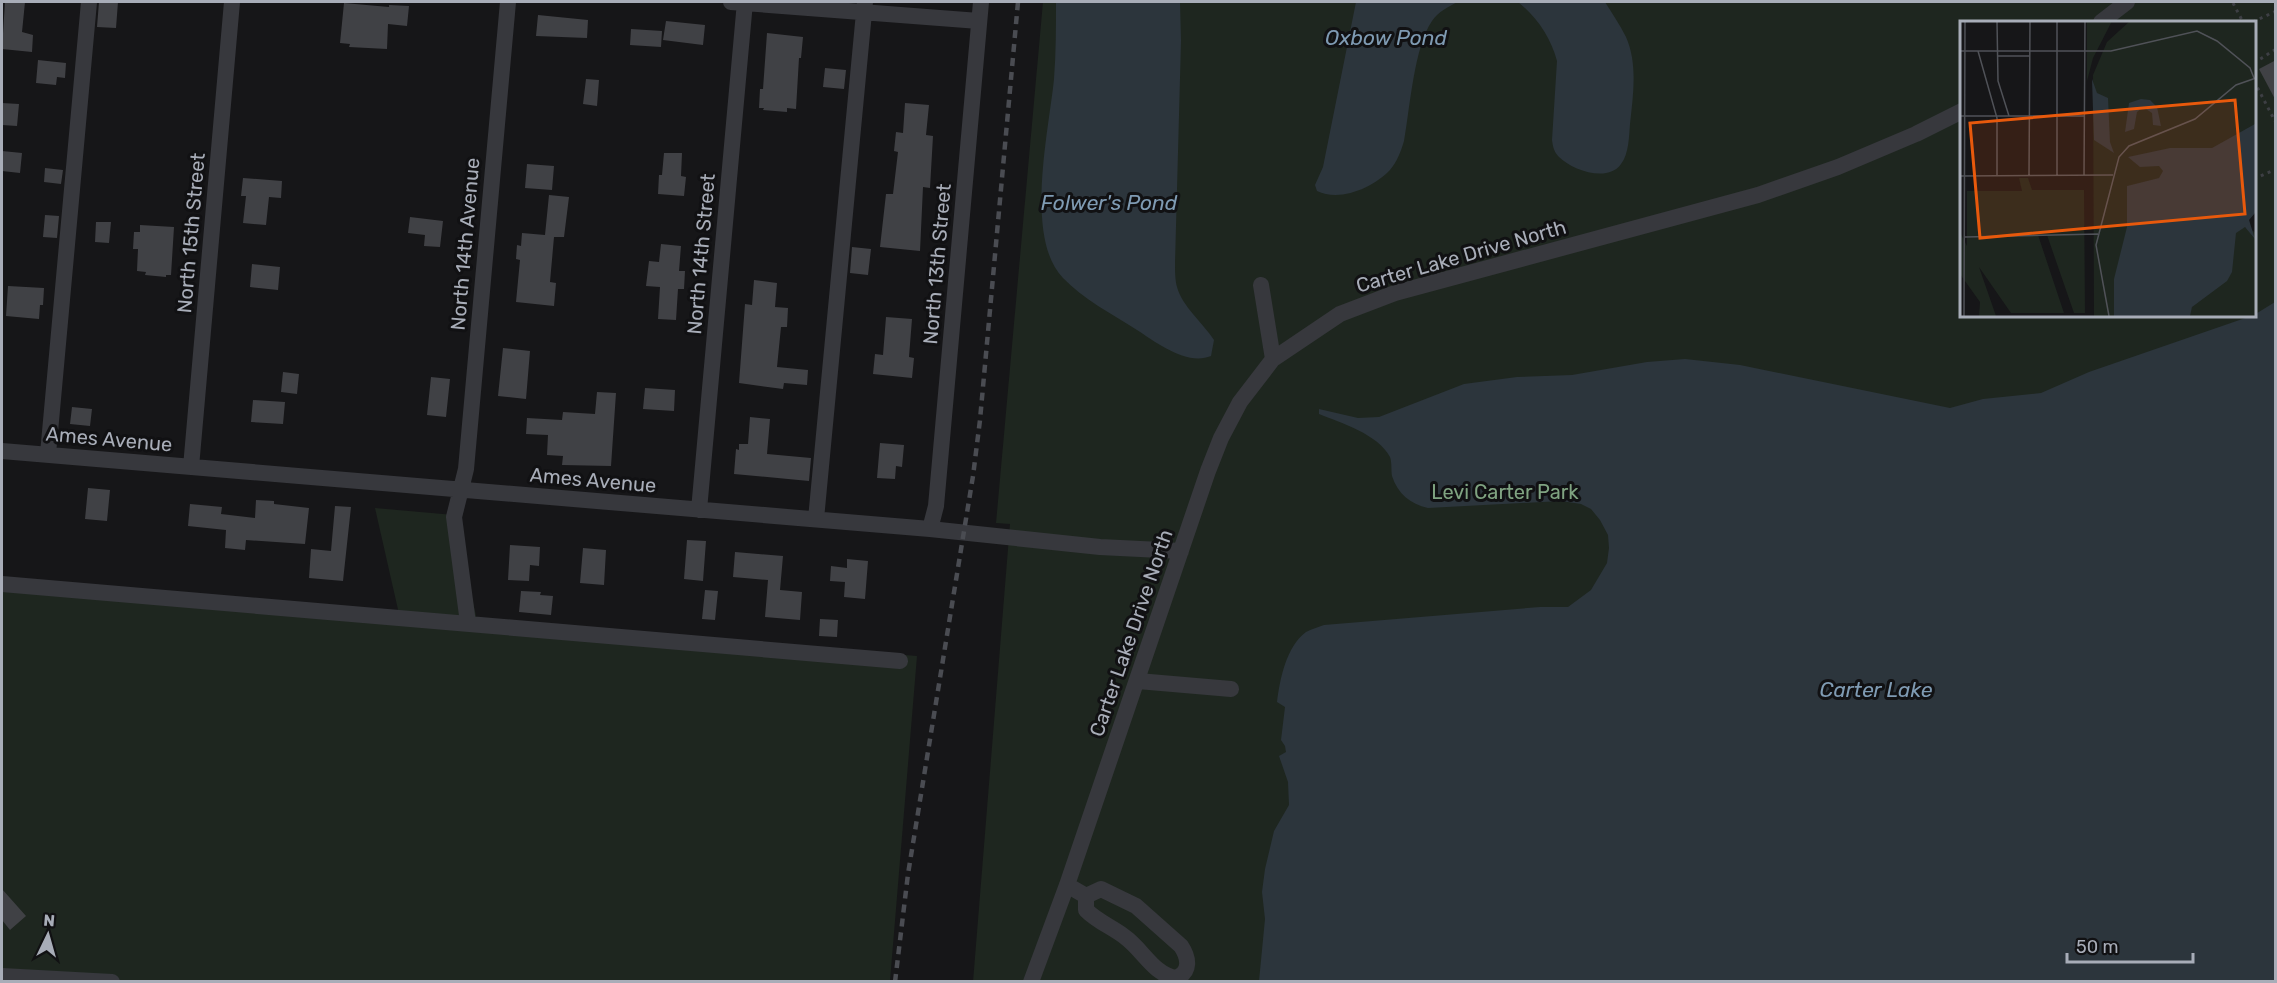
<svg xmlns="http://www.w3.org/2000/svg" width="2277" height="983" viewBox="0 0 2277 983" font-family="Rubik,sans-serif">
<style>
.green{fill:#1e261f;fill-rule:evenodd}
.water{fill:#2c353c}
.building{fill:#404145}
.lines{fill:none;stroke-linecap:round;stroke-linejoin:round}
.path{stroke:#3d3f44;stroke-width:3;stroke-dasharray:3 4.5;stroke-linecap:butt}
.minor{stroke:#37383d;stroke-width:16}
.rail{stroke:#4a4c52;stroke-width:4.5;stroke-dasharray:8 6;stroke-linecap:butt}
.labels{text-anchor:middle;stroke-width:6;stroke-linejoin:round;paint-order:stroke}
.street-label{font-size:20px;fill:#a8adb8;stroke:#111113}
.park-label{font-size:20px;fill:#7fa381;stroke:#111113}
.water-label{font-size:21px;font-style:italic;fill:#7f9bb3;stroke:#111113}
.inset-road{fill:none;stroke:#505258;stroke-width:1.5}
.view{fill:#e8590c;fill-opacity:0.15;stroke:#e8590c;stroke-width:3}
.inset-edge{fill:none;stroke:#a8adb8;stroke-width:3}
</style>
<rect width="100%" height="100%" fill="#161618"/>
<path class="green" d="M1043,2H2275V734L1895,981L973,982L1010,524L996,523ZM1962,22H2254V315H1962Z
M375,508L454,515L477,620L917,656L890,981H2V583L399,614Z"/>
<path class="water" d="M1056,2H1180L1181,41L1175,263C1175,270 1175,280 1177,287C1182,306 1203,323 1214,340L1211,356C1187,366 1157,343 1137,330C1112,314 1083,299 1063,278C1024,238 1049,130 1054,79C1056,53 1056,27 1056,2Z
M1356,2H1458C1449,6 1438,12 1432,21C1414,47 1410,108 1404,141C1401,151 1397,162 1390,170C1373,188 1340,202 1317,191L1315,185L1323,167Z
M1518,2H1605C1612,13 1620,25 1626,37C1638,64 1633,96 1630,124C1629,136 1629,154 1621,164C1608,183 1572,170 1559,157C1554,152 1553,147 1552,140L1557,61C1551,38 1537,17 1518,2Z
M2275,302V981H1259L1265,919L1262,892L1265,869L1274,831L1289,805L1288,782L1279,756L1286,752L1285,746L1281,740L1285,707L1277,702C1280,679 1286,647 1306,632C1311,629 1319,627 1324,625L1540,607H1568L1591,590L1607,563L1609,548L1608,535L1600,520L1591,509L1581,504L1561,501L1428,508C1410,504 1398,494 1392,476C1391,470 1392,462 1390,457C1378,434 1341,423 1319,414V409L1358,418L1379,417L1464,384L1517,377L1572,375L1647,362L1685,359L1740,365L1950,408L1983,399L2041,393L2089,372L2254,315Z"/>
<path class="building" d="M5,2H25L22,32L33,35L32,52L2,49Z
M99,2H118L116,28L97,27Z
M344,3L389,7V5L409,6L407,26L388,24L387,49L349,47L350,44L340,43Z
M538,15L588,20L587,38L536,36Z
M666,21L705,25L703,45L663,40Z
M631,29L662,31L661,47L630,45Z
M767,33L803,37L801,58H799L796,109L787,108V112L763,110L764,108H759L760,89H763Z
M38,60L66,63L65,78L57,77L56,85L36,83Z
M2276,60V101L2259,69Z
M825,68L846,70L844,89L823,87Z
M586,79L599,80L597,106L583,104Z
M2,103L19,104L17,126L2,125Z
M905,103L929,105L926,135L933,136L930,188L923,187L920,251L880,247L886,194H893L898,152L894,151L896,132L903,133Z
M2,151L22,153L20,173L2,171Z
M664,153H682L681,176L686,177L684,196L658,194L659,175H662Z
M527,164L554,166L552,190L525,188Z
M45,168L63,170L61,184L44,182Z
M243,178L282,181L281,198L269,197L266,225L243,223L246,196H241Z
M549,195L569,197L564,237H554L550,282L556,283L554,306L516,302L520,260L516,259L517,245L521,246L522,233L545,235Z
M45,215L59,216L57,238L43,237Z
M410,217L443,221L440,247L424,246L425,235L408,233Z
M96,222H111L109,243L95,242Z
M140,225L174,227L171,275H166V277L145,275L146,272L137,271L138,249H133L134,232H140Z
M661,244L681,246L679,271H685L684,289H678L676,320L658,319L660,287L646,286L649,261L659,262Z
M852,247L871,249L868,275L850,273Z
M252,264L280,267L278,290L250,287Z
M754,280L777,283L775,307L788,308L787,327H781L777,367L808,370L807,385L784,383L783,389L739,383L745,304L752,305Z
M8,286L44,288L43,305H40L39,319L6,316Z
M886,317L912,319L909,357L914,358L912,378L873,374L875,354L883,355Z
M503,348L530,351L526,399L498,396Z
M283,372L299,374L297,394L281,392Z
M431,377L450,379L446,417L427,415Z
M645,388L675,390L674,411L643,409Z
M597,392L616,393L611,466L562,465L563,456L547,455L548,435L526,434L527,418L562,420L563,412L595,414Z
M253,400L285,402L283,424L251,422Z
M72,407L92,409L90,426L70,424Z
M750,417L770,419L767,454L811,458L809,481L734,474L736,449L739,450V444H748Z
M880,443L904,445L902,467L896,466L895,479L877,478Z
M88,488L110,490L107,521L85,519Z
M256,500L274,501V504L309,508L305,544L246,540L245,550L225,548L226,530L188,526L190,504L222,507L221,514L255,518Z
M335,506L351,507L343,581L309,578L311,549L331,551Z
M687,540L706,541L703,581L684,579Z
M510,545L540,547L539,566L530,565L529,581L508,580Z
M583,548L606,550L604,585L580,583Z
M735,552L783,556L780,590L802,592L800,620L765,617L768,580L733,577Z
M847,559L868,561L865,599L844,597L845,582L830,581L831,566L847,568Z
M705,590L718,591L715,620L702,619Z
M521,591L541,592L540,595L553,596L551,615L519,612Z
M820,619L838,620L837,637L819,636Z
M2,889L26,916L10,930L2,920Z"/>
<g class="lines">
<path class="path" d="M2233,3L2243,22
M2253,22L2276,11
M2254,63L2276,49
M2254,81L2276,123
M2254,179L2276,169"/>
<path class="minor" d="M731,2L979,21
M2101,22L2127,2
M1261,285L1273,359
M2,451L930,529L1100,547L1181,551
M48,454L89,2
M191,467L232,2
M699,510L745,2
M816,519L865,2
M930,529L936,506L981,2
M2,584L900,661
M468,623L454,517L466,469L508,2
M1138,681L1231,689
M1067,885L1086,896V910C1098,922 1112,927 1125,937C1143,950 1154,975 1176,978C1191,972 1189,958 1181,946L1136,906L1101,889L1086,896
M2,976L112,982
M1031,982L1067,885L1208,471L1221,438L1240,402L1273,359L1340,314L1395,293L1758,195L1838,167L1916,134L1962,111"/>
<path class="rail" d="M895,982L908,874L973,476L980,420L1018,2"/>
</g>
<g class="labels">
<g class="street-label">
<text transform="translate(191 233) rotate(-85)" y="7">North 15th Street</text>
<text transform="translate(465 244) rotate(-85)" y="7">North 14th Avenue</text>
<text transform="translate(701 254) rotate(-85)" y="7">North 14th Street</text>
<text transform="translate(1461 256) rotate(-16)" y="7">Carter Lake Drive North</text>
<text transform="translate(937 264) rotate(-85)" y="7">North 13th Street</text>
<text transform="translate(109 439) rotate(5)" y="7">Ames Avenue</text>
<text transform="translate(593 480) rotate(5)" y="7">Ames Avenue</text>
<text transform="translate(1131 633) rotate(-71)" y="7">Carter Lake Drive North</text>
</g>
<g class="park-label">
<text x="1505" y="499">Levi Carter Park</text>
</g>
<g class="water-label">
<text x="1386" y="45">Oxbow Pond</text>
<text x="1109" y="210">Folwer's Pond</text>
<text x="1876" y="697">Carter Lake</text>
</g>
</g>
<g transform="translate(1960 21)">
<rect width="296" height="296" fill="#161618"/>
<path d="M127,0H152L133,37L127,60ZM170,0H295V158L217,295H134L133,54L147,21ZM59,157H68L72,169H124L125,292H114L87,214H78L104,292H51L19,246L36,295H19L20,281L0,253V193L1,213L7,225V170H62ZM279,203L295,211V295H227Z" fill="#1e261f"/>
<path d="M132,58L137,72L148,77L150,121L154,132L134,119ZM181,78L190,79L197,86L201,105L193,104L192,92L183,86L177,91L174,108L165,111L169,82ZM295,103V192L289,199L295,218L285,206L276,212L272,251L267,260L232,286L230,295H154V258L167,206V165L199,157L203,150L199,145L180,146L168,136L210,127H252Z" fill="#2c353c"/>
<path class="inset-road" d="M37,0L38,60L49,95M0,30H151L237,10L257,20L290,47L294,57M18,30L37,97V154M38,35H70M0,95H124M69,154L70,0M97,154V0M124,154L125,0M0,155L153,154M5,216L138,213M4,295L5,0M149,295L136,224L159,136L169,125L235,98L276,64L296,57"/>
<path class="view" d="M275,79L285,193L20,217L10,102Z"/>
<rect width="296" height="296" class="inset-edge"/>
</g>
<rect width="2277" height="983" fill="none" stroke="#a8adb8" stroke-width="6"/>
<g transform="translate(48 935) rotate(5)" stroke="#111113" stroke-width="4.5" paint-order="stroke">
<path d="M0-4.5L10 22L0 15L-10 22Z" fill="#a8adb8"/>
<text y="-9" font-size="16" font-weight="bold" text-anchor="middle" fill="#a8adb8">N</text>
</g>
<path d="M2067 953v9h126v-9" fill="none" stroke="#a8adb8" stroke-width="3"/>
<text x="2076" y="953" font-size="18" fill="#a8adb8" stroke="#111113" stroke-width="4.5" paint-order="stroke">50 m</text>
</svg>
